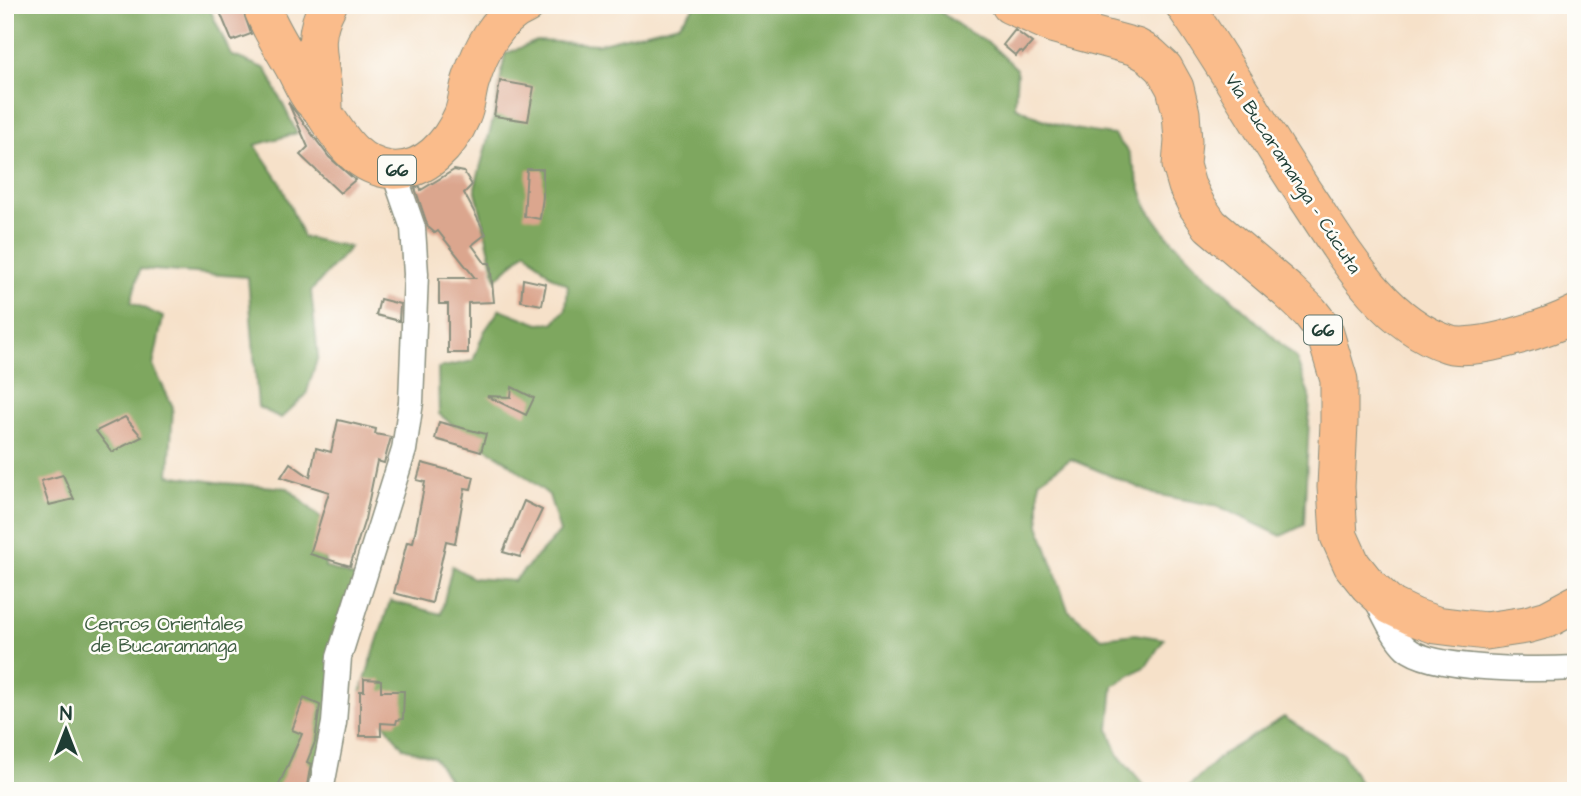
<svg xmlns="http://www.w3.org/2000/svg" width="1581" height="796" viewBox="0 0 1581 796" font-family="'Architects Daughter',sans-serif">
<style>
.forest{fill:#7ea75f;stroke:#4e724a;stroke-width:2}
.building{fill:#dba68e}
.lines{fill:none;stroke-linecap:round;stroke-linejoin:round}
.minor-casing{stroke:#8a8f7e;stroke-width:27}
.highway-casing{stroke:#8a8f7e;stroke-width:39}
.minor{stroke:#fff;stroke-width:24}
.highway{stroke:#fabc8b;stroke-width:37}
.labels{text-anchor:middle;stroke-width:5;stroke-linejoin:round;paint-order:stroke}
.shield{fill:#fdfcf7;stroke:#62766e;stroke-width:2}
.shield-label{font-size:18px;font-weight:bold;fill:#1f3d34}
.street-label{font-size:19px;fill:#1f3d34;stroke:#fdfcf7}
.park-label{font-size:19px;fill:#3f5e42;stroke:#fdfcf7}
</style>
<rect width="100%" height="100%" fill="#fdfcf7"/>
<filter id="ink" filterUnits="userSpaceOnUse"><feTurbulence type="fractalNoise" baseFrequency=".0143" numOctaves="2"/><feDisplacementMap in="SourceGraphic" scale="14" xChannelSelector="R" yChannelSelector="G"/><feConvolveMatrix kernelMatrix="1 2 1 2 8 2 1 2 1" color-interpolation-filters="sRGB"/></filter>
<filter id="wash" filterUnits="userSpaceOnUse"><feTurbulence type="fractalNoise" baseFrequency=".00686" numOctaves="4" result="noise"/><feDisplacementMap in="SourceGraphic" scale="28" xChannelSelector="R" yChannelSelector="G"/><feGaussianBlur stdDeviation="1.57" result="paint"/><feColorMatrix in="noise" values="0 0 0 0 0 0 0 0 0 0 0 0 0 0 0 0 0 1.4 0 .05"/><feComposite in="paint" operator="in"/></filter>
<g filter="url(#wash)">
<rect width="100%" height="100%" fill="#f6e1c9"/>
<path class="forest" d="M5,5H208L231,55L266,69L297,133L255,145L280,182L303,237L350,247L311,291L318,356L306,395L281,418L258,407L248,277L140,269L131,302L163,317L153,366L173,407L169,475L223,483L288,488L326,523L325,567L367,581L329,686L330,781L297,783L293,791H5Z
M696,5H931L964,29L990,44L1017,69L1015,106C1052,126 1073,130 1114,135L1129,153L1147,207L1166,234L1195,264L1296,358L1310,398L1304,525L1281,536L1218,506L1154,494L1071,459L1039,481V525L1068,610L1102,638L1135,634L1164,639L1147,665L1113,686L1109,729L1118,755L1144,785L1139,791H457L434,757L403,748L361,692L390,601L441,614L452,566L473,578L514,581L560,532L549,495L505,460L467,436L439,414L438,368L473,361L484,332L500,309L539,324L553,323L566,309L568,285L551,276L526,251L496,279L475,187L494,116L505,54L537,41L598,44L679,24Z
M1284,717L1343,754L1365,791H1184L1223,754Z"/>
<g id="blocks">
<path class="building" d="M217,5H241L251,34L232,41Z
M1015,30L1032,43L1023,53L1020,51L1016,56L1003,45Z
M500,81L534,87L528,121L494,116Z
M288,102L329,157L355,180L340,193L300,155L308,147Z
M527,169H543V197L540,219L524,216Z
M454,170L464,172L472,185L464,193L486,234L472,245L485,263H490L494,302L468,303V353H448V304H439V278H475L438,231L435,233L428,227L415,188L420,187L421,190Z
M523,279L546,284L542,305L521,301Z
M380,299L400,304L399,321L376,315Z
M512,387L534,398L526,415L487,396L511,397Z
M125,417L142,437L112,452L96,431Z
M338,420L376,429L375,434L391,437L384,463L377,461L365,519L350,566L310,554L329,492L281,477L290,463L310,477L316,448L331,452Z
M439,422L486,434L481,452L435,439Z
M422,463L474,477L471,489L465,488L455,543L446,541L432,603L394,593L407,542L413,543L425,482L417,480Z
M63,475L74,499L49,505L41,481Z
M524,501L542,510L520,557L503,552Z
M364,679L381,680V691H404L403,719L397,720L396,724L381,723V736H360V691H364Z
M304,698L320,705L315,742L307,762L311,764L306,791H276L302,734L292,730Z"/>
</g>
</g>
<g filter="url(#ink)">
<use href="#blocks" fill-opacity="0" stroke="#8a8f7e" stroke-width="2"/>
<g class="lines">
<g class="minor-casing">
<path id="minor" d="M1375,597C1384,613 1393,636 1406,648C1432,671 1540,670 1576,668
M321,791L334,723L339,657L404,450L411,402L416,274L413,228L393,170"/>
</g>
<g class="highway-casing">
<path id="highway" d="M261,5C268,26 282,47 293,66C299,77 304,89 311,99C316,104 321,108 325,115C342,141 357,166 391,170C425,173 450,144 462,116C467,105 467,92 471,80C480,51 497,17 526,5
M1010,5L1055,25L1136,47L1150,55L1164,68L1175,88L1181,113L1183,141L1181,165L1187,186L1197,206L1210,225L1288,291L1310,312L1324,330L1339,380V423L1336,487L1339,536L1352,565L1368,585L1391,606L1414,617L1436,625L1460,628L1486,631L1526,625L1548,619L1576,604
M1184,5C1229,69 1266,137 1310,202C1345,255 1384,323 1448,344C1475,353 1550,327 1576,314
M324,109C325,68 306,45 328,5"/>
</g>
<use href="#minor" class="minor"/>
<use href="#highway" class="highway"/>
</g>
</g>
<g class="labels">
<g class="shield">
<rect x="378" y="155.5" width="38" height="29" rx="5"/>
<rect x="1304" y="315.5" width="38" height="29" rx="5"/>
</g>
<g class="shield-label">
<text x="397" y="176">66</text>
<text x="1323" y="336">66</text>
</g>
<g class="street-label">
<text transform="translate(1294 173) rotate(57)" y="7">Vía Bucaramanga - Cúcuta</text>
</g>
<g class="park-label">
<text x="164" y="630">Cerros Orientales<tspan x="164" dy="22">de Bucaramanga</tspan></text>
</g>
</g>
<rect width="1581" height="796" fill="none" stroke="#fdfcf7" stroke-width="28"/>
<g transform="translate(66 730)" stroke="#fdfcf7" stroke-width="5" paint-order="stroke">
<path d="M0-5L12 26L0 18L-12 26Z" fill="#1f3d34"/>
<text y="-10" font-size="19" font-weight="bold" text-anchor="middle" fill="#1f3d34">N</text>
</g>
</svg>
